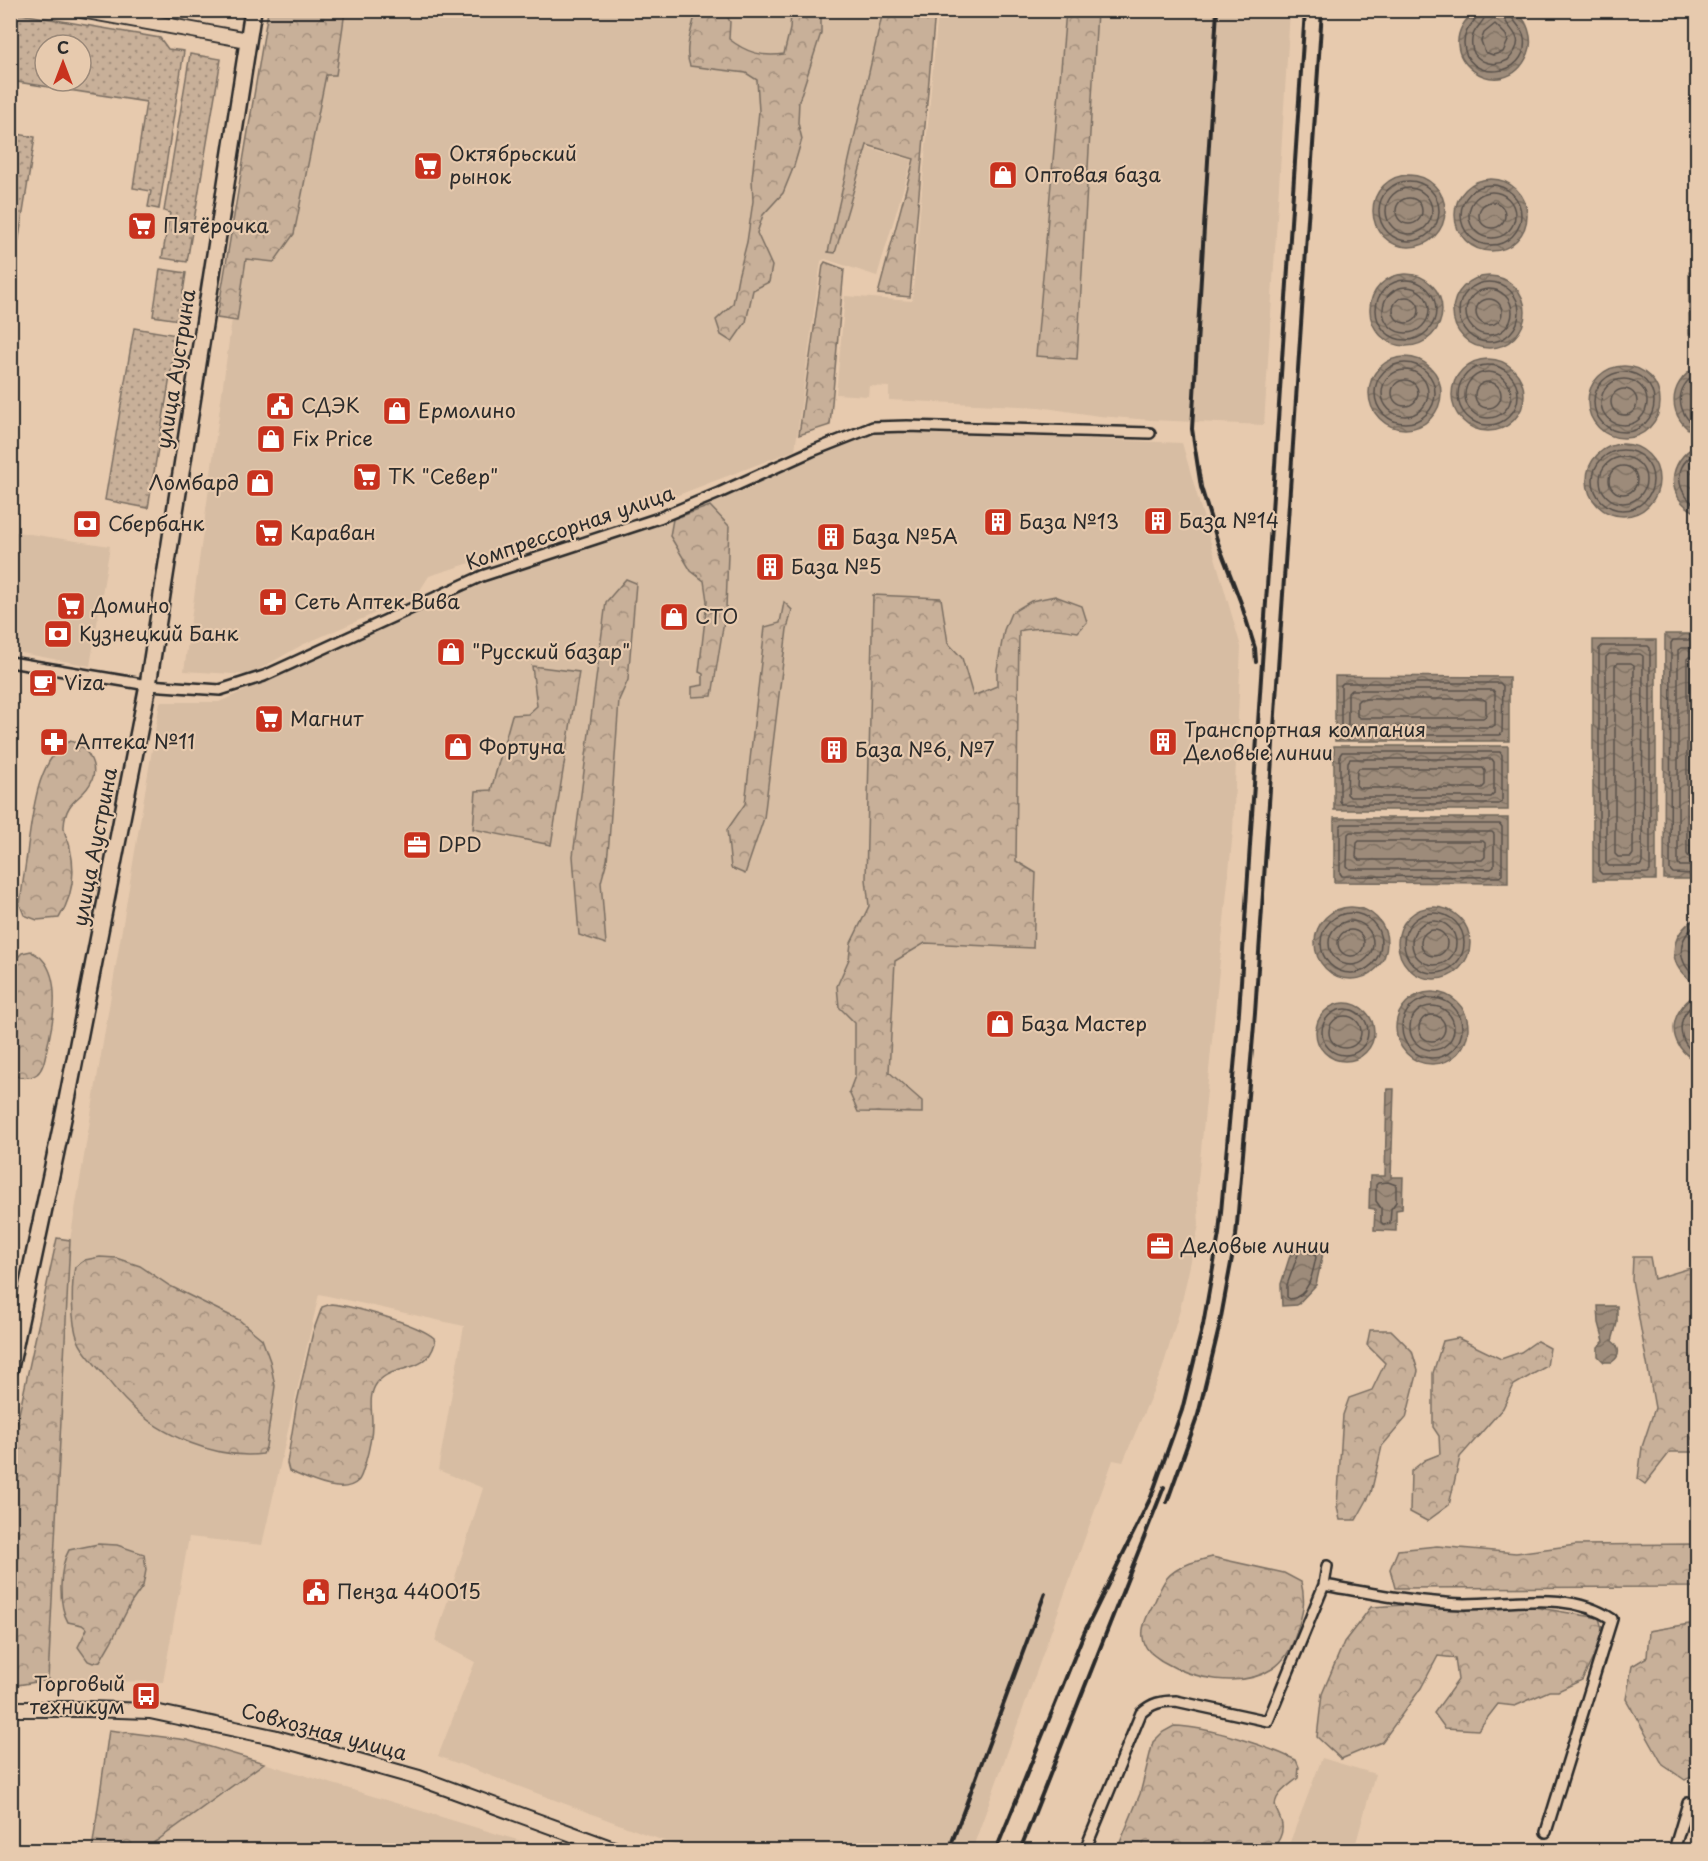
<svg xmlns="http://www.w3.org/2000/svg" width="1708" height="1861" viewBox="0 0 1708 1861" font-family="'Playpen Sans',sans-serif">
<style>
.built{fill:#d7bda3}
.grass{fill:url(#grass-dots);stroke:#7a6e62;stroke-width:1.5;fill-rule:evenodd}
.forest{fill:url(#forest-crowns);stroke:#7a6e62;stroke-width:1.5}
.water{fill:url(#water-waves);stroke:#6f655a;stroke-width:1.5}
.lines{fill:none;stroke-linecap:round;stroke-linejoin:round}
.shore{stroke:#59514b;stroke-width:1.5}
.street-casing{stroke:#2b2b2b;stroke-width:14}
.secondary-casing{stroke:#2b2b2b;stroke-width:18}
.primary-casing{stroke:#2b2b2b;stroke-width:20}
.street{stroke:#e7caae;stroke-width:9}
.secondary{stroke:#e7caae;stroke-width:14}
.primary{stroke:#e7caae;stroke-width:15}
.rail{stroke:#2b2b2b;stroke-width:4}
.labels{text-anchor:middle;stroke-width:4.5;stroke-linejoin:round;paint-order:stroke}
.poi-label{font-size:20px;fill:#2b2b2b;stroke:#e7caae;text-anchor:start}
.street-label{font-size:20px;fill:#2b2b2b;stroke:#e7caae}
</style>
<defs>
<pattern id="grass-dots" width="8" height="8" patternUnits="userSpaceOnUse" patternTransform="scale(1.5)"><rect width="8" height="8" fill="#c8b099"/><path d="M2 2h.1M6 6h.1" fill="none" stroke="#a38f7d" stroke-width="1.8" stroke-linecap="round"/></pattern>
<pattern id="forest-crowns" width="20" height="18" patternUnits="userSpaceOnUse" patternTransform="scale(1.5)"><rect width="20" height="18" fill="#c8b099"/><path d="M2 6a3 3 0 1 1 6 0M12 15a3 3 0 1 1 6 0" fill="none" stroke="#a38f7d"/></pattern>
<pattern id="water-waves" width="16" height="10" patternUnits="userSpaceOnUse" patternTransform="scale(1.5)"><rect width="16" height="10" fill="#9d8b7a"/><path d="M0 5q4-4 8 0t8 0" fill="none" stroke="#807264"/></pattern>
</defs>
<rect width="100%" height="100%" fill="#e7caae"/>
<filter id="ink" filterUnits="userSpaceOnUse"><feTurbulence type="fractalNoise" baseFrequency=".0167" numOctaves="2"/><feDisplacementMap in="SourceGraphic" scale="12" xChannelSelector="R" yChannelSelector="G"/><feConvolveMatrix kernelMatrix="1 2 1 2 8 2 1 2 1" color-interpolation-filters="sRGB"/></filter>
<g filter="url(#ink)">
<path class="built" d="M274,11H885L855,144L912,160L877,276L825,259L821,261L795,450L647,507L429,576L417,595L302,645L249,675L184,671Z
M938,11H1290L1264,425L1151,420L1099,416L1039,407L889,400V387L869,386L868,396L836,394L845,296L912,301Z
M885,430L1182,443L1241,647L1233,831L1197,1190L1199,1225L1180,1310L1162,1370L1123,1462L1113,1460L972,1850H688L438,1756L475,1662L435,1641L483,1488L438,1470L464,1326L319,1294L262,1545L189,1537L163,1682L48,1680L70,1240L160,702H219L496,578L603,544L694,509L827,450Z
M10,531L110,546L90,666L11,651Z
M1322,1758L1375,1774L1354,1850H1287Z
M264,1763L550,1850H144Z"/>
<path class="grass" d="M10,12L160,38L168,49L184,51L159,209L148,207L151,191L133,188L146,102L11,81ZM45,45H81V81H45Z
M190,54L221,59L187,262L162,258L170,213L164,211Z
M11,133L35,137L11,288L10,133Z
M160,269L186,273L179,320L153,316Z
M134,328L177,335L148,508L105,500Z"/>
<path class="forest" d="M268,11H345L336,75H326L294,234L274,262L246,259L237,321L217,318Z
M791,11H821V33L799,101L798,123L802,139L794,166L783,193L763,215L757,233L772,266L769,282L753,290L746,322L732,342L721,335L716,320L733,304L738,277L747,242L753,201L752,179L759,111L757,80L746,73L690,66C684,51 691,31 695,16H727L730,22L729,39C747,53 762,57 784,54L790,29Z
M883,11H935L910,297L878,294L914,159L867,145L835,253L828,252Z
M1066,11H1097L1077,359L1036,356Z
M825,262L844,269L830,425L799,435L823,265Z
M710,506L729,526L726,608L712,696L692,697V687L703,685V674L699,672L707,601L704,581L691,571L670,536L673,519Z
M626,579L636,583L628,680L619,700L609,842L607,860L601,882L606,944L579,935L573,856L606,602Z
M873,595L941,598L948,643L962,658L973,696L997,686V669L1004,630L1011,613L1031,601L1055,596L1082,606L1087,622L1078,632C1058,628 1039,626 1019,631L1016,861L1036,873L1033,948L925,943L895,961L889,1072L922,1101V1113L858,1112L849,1092L855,1076V1023L839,1007L837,986L849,959L851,943L869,906L866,879Z
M784,602L792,610L787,629L764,818L745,874L731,868L727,830L745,804L765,627L780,623Z
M532,666L579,672L551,845L473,829L476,791L491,790L512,715L528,714L537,706Z
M70,741C86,744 98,765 92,780C84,800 66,797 64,826C63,833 69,840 70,848C76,873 73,896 59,918L37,920L24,915L20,905C22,885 26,865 28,845C33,812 37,758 70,741Z
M31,951C34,954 40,956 42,959C62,980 53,1024 47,1048C45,1057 44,1068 37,1074C30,1079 18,1078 11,1074V1035L13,1017L11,973L14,961L22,953Z
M57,1238L70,1240L48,1680L11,1686V1451Z
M100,1257L116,1258L140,1266L170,1286L239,1320L262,1339L270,1361L275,1386L266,1447L263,1454C218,1460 161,1436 129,1404C118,1394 109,1381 99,1369C92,1360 82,1351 78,1340C71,1322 71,1286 75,1267L85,1260Z
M1633,1257H1650L1654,1279L1697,1266L1698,1380L1692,1384L1697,1396V1452H1670L1645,1484L1638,1479L1642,1447L1655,1408L1632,1280Z
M331,1304C353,1306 418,1324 434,1338L435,1343C426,1376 394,1362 377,1383C368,1395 372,1409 372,1423C372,1437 369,1450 365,1464C363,1469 362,1477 358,1481C342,1497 306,1478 289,1471L287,1463L297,1402L313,1332L322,1307Z
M1370,1330H1391L1412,1351L1418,1371L1406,1418L1382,1446L1371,1493L1356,1520H1340L1337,1507L1343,1415L1349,1398L1372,1390L1385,1363L1367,1345Z
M1458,1338L1501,1359L1521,1352L1537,1341L1550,1348L1547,1366L1514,1385L1503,1408L1460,1457L1449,1505L1427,1521L1410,1512L1411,1471L1425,1460L1440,1454L1439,1436L1433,1427V1373L1443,1341Z
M98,1544L117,1545L144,1554L146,1570L143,1586L131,1603L111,1642L100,1661L93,1663L88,1661L78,1647L87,1629L82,1625L68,1622C58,1605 59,1567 69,1550Z
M1697,1544V1587L1395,1588L1390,1569L1398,1550L1437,1546L1516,1553L1576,1545Z
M1212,1557L1284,1573L1301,1582C1306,1601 1303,1613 1297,1631C1293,1645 1285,1661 1272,1669C1241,1689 1192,1679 1162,1661C1153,1655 1144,1650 1143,1637C1141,1626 1149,1612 1154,1603C1158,1595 1161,1585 1167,1578C1178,1565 1197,1561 1212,1557Z
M1515,1604L1599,1618L1604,1636L1582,1680L1558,1691H1549L1515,1706L1498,1704L1478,1730L1445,1728L1434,1713L1458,1680L1455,1658L1438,1656L1421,1688L1382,1742L1341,1759L1317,1737L1322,1694L1344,1642L1371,1607L1405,1605L1461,1609Z
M1689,1624L1697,1626L1698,1774L1685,1780L1663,1765L1626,1699L1632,1666L1647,1657L1649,1631Z
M1174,1726C1210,1727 1264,1745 1296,1760L1299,1767L1298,1778C1291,1784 1281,1790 1277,1798C1272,1808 1279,1812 1281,1821C1285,1832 1278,1845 1269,1850H1117L1140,1794L1153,1742L1163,1732Z
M109,1730L187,1740L264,1763L144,1850H92Z"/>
<path class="water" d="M1475,11C1485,10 1503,8 1512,11C1528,16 1534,40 1528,54C1504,111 1423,55 1475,11Z
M1373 211a36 36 0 1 1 72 0a36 36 0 1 1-72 0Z
M1455 215a36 36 0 1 1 72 0a36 36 0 1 1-72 0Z
M1689,272H1697V334H1689Z
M1370 310a36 36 0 1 1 72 0a36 36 0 1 1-72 0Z
M1453 312a36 36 0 1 1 72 0a36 36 0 1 1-72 0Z
M1369 393a36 36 0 1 1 72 0a36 36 0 1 1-72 0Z
M1452 395a36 36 0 1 1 72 0a36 36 0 1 1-72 0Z
M1588 402a36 36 0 1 1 72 0a36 36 0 1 1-72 0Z
M1697,367V435C1667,419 1666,383 1697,367Z
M1587 480a36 36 0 1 1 72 0a36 36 0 1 1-72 0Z
M1697,445V513C1664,498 1667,461 1697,445Z
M1665,634H1697V879H1664Z
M1593,640H1656V880H1593Z
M1335,676L1509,677V741H1335Z
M1334,746H1508V810H1334Z
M1334,818H1508V883L1334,882Z
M1398 943a36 36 0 1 1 72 0a36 36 0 1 1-72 0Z
M1315 943a36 36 0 1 1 72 0a36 36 0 1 1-72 0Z
M1697,917V984C1665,967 1668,936 1697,917Z
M1396 1028a36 36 0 1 1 72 0a36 36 0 1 1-72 0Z
M1697,994H1698L1697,1062C1666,1045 1667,1012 1697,994Z
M1316 1032a29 29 0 1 1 58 0a29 29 0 1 1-58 0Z
M1387,1089H1394L1391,1177H1403L1402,1209L1396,1210V1231L1374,1230L1375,1209L1369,1208L1370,1176H1385Z
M1294,1243L1314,1245L1323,1253L1316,1285L1297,1305L1282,1306L1281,1284Z
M1598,1306H1617V1323L1612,1341C1620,1347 1621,1356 1612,1362H1604L1598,1356V1347L1604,1341L1599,1323Z"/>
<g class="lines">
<path class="shore" d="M1479,10C1478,22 1464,26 1464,43C1465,84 1530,78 1524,38C1523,26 1510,21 1509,10
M1487,10C1486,23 1473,27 1472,39C1469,61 1492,69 1508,60C1532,34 1503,31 1502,10
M1495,24L1506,35L1508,41L1503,52L1493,55L1485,52L1481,41L1484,33Z
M1379 211a30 30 0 1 1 60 0a30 30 0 1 1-60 0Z
M1461 215a30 30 0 1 1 60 0a30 30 0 1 1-60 0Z
M1386 211a23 23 0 1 1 46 0a23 23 0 1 1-46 0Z
M1469 215a23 23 0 1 1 46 0a23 23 0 1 1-46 0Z
M1396 211a13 13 0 1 1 26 0a13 13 0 1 1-26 0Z
M1479 215a13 13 0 1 1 26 0a13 13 0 1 1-26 0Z
M1376 310a30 30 0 1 1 60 0a30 30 0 1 1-60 0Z
M1459 312a30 30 0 1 1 60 0a30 30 0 1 1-60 0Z
M1383 310a23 23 0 1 1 46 0a23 23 0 1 1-46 0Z
M1466 312a23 23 0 1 1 46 0a23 23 0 1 1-46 0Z
M1393 310a13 13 0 1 1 26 0a13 13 0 1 1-26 0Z
M1476 312a13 13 0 1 1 26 0a13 13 0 1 1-26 0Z
M1375 393a30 30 0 1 1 60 0a30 30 0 1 1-60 0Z
M1458 395a30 30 0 1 1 60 0a30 30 0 1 1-60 0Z
M1382 393a23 23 0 1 1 46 0a23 23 0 1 1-46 0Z
M1594 402a30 30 0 1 1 60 0a30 30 0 1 1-60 0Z
M1465 395a23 23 0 1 1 46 0a23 23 0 1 1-46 0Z
M1698,374C1673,386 1676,414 1698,428
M1601 402a23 23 0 1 1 46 0a23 23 0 1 1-46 0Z
M1392 393a13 13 0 1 1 26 0a13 13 0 1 1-26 0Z
M1475 395a13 13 0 1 1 26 0a13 13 0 1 1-26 0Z
M1611 402a13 13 0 1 1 26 0a13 13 0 1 1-26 0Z
M1593 480a30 30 0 1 1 60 0a30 30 0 1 1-60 0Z
M1698,452C1672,465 1675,492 1698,507
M1600 480a23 23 0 1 1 46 0a23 23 0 1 1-46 0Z
M1609 480a14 14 0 1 1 28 0a14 14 0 1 1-28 0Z
M1698,640H1673L1671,643L1670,870L1673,873L1698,874
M1602,646H1648L1650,648V871L1648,873L1602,874L1599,871V649Z
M1698,648H1681L1678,650V863L1680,866H1698
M1609,654H1640L1643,656L1642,863L1640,866H1609L1606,863V657Z
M1698,657H1689L1687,659V854L1689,857H1698
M1618,663H1631L1634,665L1633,854L1631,857H1618L1615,854V666Z
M1343,683H1500L1503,686L1502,733L1500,735H1343L1341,732V685Z
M1351,690H1493L1495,693V725L1492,727H1351L1348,725V693Z
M1360,699H1483L1486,701V716L1483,718H1360L1357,716V702Z
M1342,752H1500L1502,755V802L1499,804H1342L1340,801V755Z
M1350,759H1492L1494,762V794L1491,797H1350L1347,794L1348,762Z
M1359,768H1483L1485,771V785L1482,788H1359L1356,785L1357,771Z
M1342,824H1500L1502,827V875L1499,877L1342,876L1340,873V827Z
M1350,832H1492L1494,834V867L1491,869H1350L1347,866L1348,834Z
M1359,841H1483L1485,843V857L1482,860H1359L1356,857L1357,843Z
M1404 943a30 30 0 1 1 60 0a30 30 0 1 1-60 0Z
M1321 943a30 30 0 1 1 60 0a30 30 0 1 1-60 0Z
M1412 943a22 22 0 1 1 44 0a22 22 0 1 1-44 0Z
M1329 943a22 22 0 1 1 44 0a22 22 0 1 1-44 0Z
M1698,924C1676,938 1676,963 1698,978
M1421 943a13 13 0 1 1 26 0a13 13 0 1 1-26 0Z
M1338 943a13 13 0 1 1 26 0a13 13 0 1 1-26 0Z
M1402 1028a30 30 0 1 1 60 0a30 30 0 1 1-60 0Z
M1698,1001C1675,1016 1676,1041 1698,1056
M1410 1028a22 22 0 1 1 44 0a22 22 0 1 1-44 0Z
M1322 1032a23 23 0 1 1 46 0a23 23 0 1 1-46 0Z
M1419 1028a13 13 0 1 1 26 0a13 13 0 1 1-26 0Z
M1329 1032a16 16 0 1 1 32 0a16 16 0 1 1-32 0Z
M1388,1182L1396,1185V1202L1391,1209L1390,1223L1383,1224L1381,1222V1208L1376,1201V1185L1378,1183Z
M1300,1249L1311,1250L1316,1257C1313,1272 1309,1297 1290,1299L1287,1297V1285Z"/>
<g class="street-casing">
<path id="street" d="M10,662L148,685L220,690L264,676L482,576L659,518L719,493L812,451L873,427L907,426L1150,433
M1324,1585C1370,1593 1418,1603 1465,1604C1514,1604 1568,1590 1612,1619L1546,1832
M1085,1850L1141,1713C1152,1703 1161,1701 1176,1701L1268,1721L1324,1585L1327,1566
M1674,1850L1688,1803"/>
</g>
<g class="secondary-casing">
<path id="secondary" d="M81,10L248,40
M10,1709H87L150,1711L273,1737L419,1778L616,1850"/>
</g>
<g class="primary-casing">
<path id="primary" d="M10,1368L67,1100L148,685L253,10"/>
</g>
<use href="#street" class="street"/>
<use href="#secondary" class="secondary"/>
<use href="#primary" class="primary"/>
<path class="rail" d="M1217,10L1192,429L1201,487L1218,543L1241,603L1255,648L1256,662
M1167,1502L1198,1415L1219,1328L1236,1236L1255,1013L1322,10
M949,1850L1045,1593
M996,1850L1084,1633L1151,1497L1182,1410L1203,1325L1219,1234L1239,1012L1305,10
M1020,1850L1164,1487"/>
</g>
</g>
<defs>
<g id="supermarket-square" transform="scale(1.5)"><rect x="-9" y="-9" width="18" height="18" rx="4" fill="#c8321e" stroke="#e7caae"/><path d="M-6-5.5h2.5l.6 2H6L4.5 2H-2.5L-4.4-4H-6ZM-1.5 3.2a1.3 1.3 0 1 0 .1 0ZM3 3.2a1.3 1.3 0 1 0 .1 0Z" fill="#fff"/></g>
<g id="shop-square" transform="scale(1.5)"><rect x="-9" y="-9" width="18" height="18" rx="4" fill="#c8321e" stroke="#e7caae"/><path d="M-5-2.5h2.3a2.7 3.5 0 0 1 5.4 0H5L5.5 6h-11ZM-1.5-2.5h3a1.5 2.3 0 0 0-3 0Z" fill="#fff"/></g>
<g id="civic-square" transform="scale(1.5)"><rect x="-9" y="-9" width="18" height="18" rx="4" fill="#c8321e" stroke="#e7caae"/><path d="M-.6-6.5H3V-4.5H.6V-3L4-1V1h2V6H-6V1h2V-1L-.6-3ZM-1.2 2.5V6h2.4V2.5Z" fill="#fff"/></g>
<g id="building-square" transform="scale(1.5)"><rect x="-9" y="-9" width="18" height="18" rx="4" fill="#c8321e" stroke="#e7caae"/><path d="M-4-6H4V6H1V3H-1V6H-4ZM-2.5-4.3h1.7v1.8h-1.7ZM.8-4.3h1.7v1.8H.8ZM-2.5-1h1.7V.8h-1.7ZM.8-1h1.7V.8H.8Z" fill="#fff"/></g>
<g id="bank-square" transform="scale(1.5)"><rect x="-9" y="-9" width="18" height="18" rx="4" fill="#c8321e" stroke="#e7caae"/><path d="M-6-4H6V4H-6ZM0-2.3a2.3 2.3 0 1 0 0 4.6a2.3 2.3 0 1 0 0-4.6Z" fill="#fff"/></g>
<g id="pharmacy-square" transform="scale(1.5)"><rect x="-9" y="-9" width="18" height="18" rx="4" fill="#c8321e" stroke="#e7caae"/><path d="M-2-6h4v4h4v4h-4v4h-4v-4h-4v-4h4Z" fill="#fff"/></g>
<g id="cafe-square" transform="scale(1.5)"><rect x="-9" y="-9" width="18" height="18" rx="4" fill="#c8321e" stroke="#e7caae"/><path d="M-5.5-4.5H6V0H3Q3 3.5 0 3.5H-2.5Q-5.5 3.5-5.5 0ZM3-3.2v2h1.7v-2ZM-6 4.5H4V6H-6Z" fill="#fff"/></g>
<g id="office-square" transform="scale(1.5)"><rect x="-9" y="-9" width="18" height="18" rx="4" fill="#c8321e" stroke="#e7caae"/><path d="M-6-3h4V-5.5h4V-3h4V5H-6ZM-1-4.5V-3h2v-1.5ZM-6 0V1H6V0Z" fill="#fff"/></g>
<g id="bus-square" transform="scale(1.5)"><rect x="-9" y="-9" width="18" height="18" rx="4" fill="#c8321e" stroke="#e7caae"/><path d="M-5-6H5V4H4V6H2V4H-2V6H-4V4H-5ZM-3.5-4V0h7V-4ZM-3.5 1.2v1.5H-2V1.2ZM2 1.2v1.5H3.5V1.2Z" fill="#fff"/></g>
</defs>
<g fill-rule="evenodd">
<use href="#supermarket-square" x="428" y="166"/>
<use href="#shop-square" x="1003" y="175"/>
<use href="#supermarket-square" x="142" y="226"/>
<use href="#civic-square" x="280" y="406"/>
<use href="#shop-square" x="397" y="411"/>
<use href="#shop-square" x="271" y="439"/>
<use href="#supermarket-square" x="367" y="477"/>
<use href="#shop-square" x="260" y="483"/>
<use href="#building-square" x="1158" y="521"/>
<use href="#building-square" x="998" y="522"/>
<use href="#bank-square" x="87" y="524"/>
<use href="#supermarket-square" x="269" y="533"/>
<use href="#building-square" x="831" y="537"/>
<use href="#building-square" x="770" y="567"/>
<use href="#pharmacy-square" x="273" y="602"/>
<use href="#supermarket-square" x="71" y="606"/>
<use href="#shop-square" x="674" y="617"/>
<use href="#bank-square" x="58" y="634"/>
<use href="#shop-square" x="451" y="652"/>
<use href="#cafe-square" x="43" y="683"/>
<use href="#supermarket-square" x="269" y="719"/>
<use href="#pharmacy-square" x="54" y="742"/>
<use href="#building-square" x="1163" y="742"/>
<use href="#shop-square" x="458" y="747"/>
<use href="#building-square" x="834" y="750"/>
<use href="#office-square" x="417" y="845"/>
<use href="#shop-square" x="1000" y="1024"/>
<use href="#office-square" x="1160" y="1246"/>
<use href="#civic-square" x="316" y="1592"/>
<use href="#bus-square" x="146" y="1696"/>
</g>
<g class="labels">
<g class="poi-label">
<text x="449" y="161">Октябрьский<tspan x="449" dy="23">рынок</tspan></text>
<text x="1024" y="182">Оптовая база</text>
<text x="163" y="233">Пятёрочка</text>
<text x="301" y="413">СДЭК</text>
<text x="418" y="418">Ермолино</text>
<text x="292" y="446">Fix Price</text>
<text x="388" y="484">ТК "Север"</text>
<text x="239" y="490" text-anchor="end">Ломбард</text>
<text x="1179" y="528">База №14</text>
<text x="1019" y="529">База №13</text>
<text x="108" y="531">Сбербанк</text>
<text x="290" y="540">Караван</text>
<text x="852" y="544">База №5А</text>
<text x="791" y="574">База №5</text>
<text x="294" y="609">Сеть Аптек Вива</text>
<text x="92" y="613">Домино</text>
<text x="695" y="624">СТО</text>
<text x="79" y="641">Кузнецкий Банк</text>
<text x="472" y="659">"Русский базар"</text>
<text x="64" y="690">Viza</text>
<text x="290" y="726">Магнит</text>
<text x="1184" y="737">Транспортная компания<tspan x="1184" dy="23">Деловые линии</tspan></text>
<text x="75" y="749">Аптека №11</text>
<text x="479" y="754">Фортуна</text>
<text x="855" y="757">База №6, №7</text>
<text x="438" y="852">DPD</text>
<text x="1021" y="1031">База Мастер</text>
<text x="1181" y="1253">Деловые линии</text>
<text x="337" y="1599">Пенза 440015</text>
<text x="125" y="1691" text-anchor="end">Торговый<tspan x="125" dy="23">техникум</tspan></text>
</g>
<g class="street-label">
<text transform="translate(176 369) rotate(-81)" y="7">улица Аустрина</text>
<text transform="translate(570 528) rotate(-19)" y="7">Компрессорная улица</text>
<text transform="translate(95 847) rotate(-79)" y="7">улица Аустрина</text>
<text transform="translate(324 1732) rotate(15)" y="7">Совхозная улица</text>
</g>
</g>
<rect width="1708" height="1861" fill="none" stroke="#e7caae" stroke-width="36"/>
<rect x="18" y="18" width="1672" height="1825" fill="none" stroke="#2b2b2b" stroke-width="2" filter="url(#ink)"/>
<g transform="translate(63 63)"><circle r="28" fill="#e7caae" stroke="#9c8a7a" stroke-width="1.5"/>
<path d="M0-4.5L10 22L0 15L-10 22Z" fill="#c8321e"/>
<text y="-9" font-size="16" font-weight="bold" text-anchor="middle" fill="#2b2b2b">С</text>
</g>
</svg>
